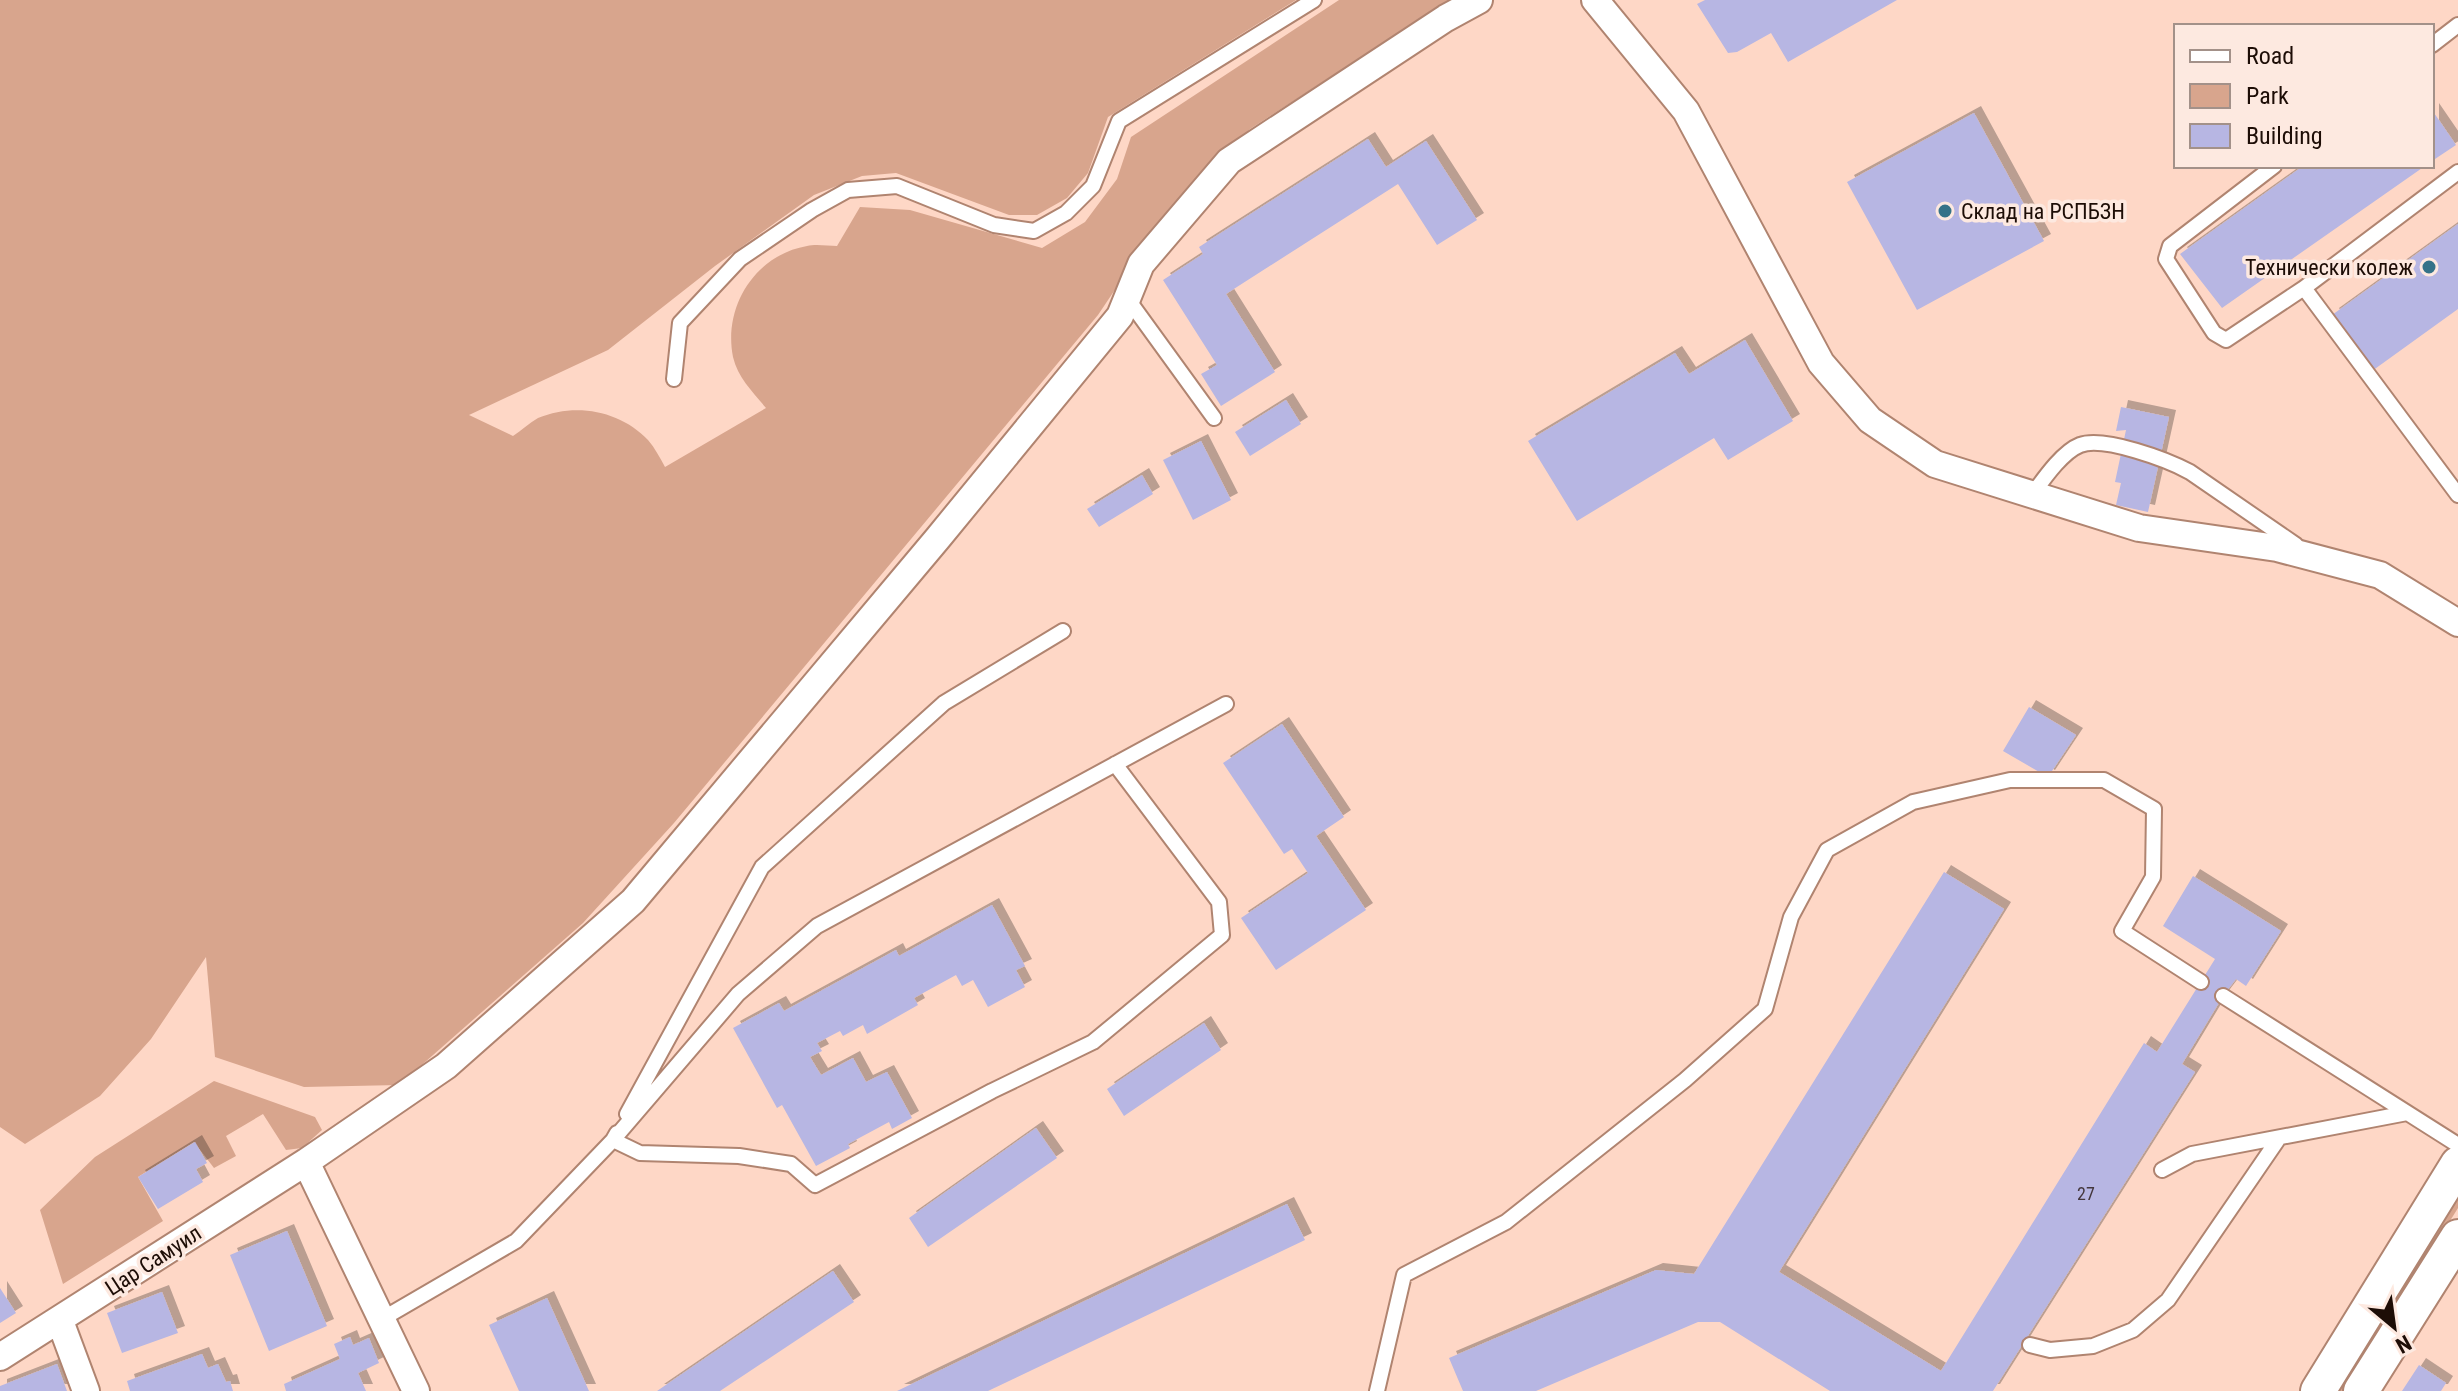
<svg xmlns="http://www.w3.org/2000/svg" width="2458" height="1391" viewBox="0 0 2458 1391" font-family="'Roboto Condensed',sans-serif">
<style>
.green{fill:#d8a58d}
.building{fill:#b7b6e3;filter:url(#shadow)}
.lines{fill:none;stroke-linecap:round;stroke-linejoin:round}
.service-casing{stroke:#b08470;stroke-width:18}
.minor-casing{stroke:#b08470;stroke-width:30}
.tertiary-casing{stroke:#b08470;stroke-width:38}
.service{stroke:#fff;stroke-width:14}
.minor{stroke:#fff;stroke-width:26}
.tertiary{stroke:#fff;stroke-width:34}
.poi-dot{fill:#357288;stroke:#fde9e0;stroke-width:3}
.labels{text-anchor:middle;stroke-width:7;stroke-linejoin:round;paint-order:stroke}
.number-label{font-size:18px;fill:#44373d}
.poi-label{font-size:22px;fill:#1d0d06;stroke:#fde9e0;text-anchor:start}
.street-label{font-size:22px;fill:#1d0d06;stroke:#fde9e0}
</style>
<defs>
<filter id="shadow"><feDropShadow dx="7" dy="-7" stdDeviation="0" flood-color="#0004"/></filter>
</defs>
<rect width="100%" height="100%" fill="#fed7c6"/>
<path class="green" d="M0,0H1296L1108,117L1088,173L1067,198L1037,215H1009L896,173L862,176L814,195L715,266L608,350L469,415L513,436C521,431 529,423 538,418C576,402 621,411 648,440C655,448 660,458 665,467L766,408C753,392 738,378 733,357C723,307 755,255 807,246C816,244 828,246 837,246L860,207L910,210L1042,248L1085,222L1117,179L1131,137L1339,0H1457L1422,18L1250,129L1165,215L1098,315L674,823L583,923L399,1085L304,1087L215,1057L206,957L151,1039L100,1096L25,1144L0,1127Z
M214,1081L315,1117L322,1130L302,1148L286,1150L263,1114L226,1136L236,1156L214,1168L194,1142L138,1177L163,1221L63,1284L40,1210L95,1157Z
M2458,1195V1208L2344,1391H2336Z"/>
<path class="building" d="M1705,0H1897L1788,62L1771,33L1737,52L1728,53L1697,4Z
M2432,110L2456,145L2432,161Z
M1974,113L2044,241L1917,310L1847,182Z
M1368,139L1386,167L1426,141L1477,220L1437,245L1398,184L1226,294L1275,372L1221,406L1201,374L1217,365L1163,280L1203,254L1199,247Z
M2303,166H2425L2222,308L2180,254Z
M2458,224V309L2372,371L2332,315Z
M1745,340L1793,421L1728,460L1714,438L1577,521L1528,441L1675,353L1689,374Z
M1286,400L1301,424L1250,456L1235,432Z
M2121,407L2169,417L2148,512L2116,505L2121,483L2115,482L2126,430L2116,431Z
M1201,441L1231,500L1193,520L1163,460Z
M1142,475L1153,494L1099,527L1087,509Z
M2029,707L2076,735L2048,777L2003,751Z
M1282,724L1344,817L1316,836L1366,910L1276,970L1241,918L1308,873L1292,849L1284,854L1223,763Z
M1944,872L2004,909L1779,1272L1941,1371L2144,1043L2157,1052L2215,959L2163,926L2193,876L2281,931L2246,986L2236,979L2223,996L2182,1064L2195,1072L1993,1391H1830L1720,1322H1698L1536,1391H1463L1449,1358L1656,1270L1694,1274Z
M992,905L1025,966L1016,970L1025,987L988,1007L973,980L962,986L956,975L914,998L918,1005L867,1034L863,1025L843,1036L840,1031L817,1043L822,1051L810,1057L821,1075L853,1058L866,1082L887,1072L912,1118L892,1129L889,1122L848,1144L850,1148L816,1166L782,1105L777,1108L733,1028L779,1003L784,1011L896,950L899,956Z
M1204,1023L1221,1050L1124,1116L1107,1089Z
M1036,1128L1057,1158L928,1247L909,1218Z
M195,1142L207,1163L196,1169L203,1182L158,1209L138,1177Z
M1287,1204L1305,1240L988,1391H897Z
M287,1231L327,1326L269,1351L230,1255Z
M833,1271L854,1302L720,1391H657Z
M0,1288L16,1313L0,1323Z
M162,1292L178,1333L122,1353L107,1313Z
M547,1298L589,1391H519L489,1325Z
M350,1337L353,1345L369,1338L379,1363L358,1373L366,1391H286L284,1384L340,1359L334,1344Z
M202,1354L208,1368L218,1364L226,1382L230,1381L233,1391H130L127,1381Z
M57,1364L67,1391H0V1386Z
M2419,1365L2446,1383L2441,1391H2402Z"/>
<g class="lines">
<g class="service-casing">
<path id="service" d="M2432,45L2458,25
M2274,166L2170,246L2166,259L2214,333L2226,340L2304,288
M2458,172L2304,288L2458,495
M1127,298L1214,418
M674,379L680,323L740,259L812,210L848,190L897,186L994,225L1034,231L1066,213L1093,186L1119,121L1314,0
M2032,495C2043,480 2062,452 2080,445C2104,436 2168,460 2190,472L2296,545
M1115,764L1219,902L1222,935L1093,1042L992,1091L815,1185L791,1164L739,1156L640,1153L613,1140L738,994L817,926L1226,704
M2223,996L2458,1145
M627,1114L762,867L944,703L1063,631
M2162,1170L2192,1154L2407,1113
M382,1319L516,1241L613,1140L617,1133
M2030,1345L2050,1350L2093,1346L2133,1330L2168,1300L2279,1138
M1377,1391L1404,1275L1506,1222L1685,1080L1765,1009L1791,917L1827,850L1913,802L2010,780H2104L2154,809L2153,877L2122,931L2201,982"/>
</g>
<g class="minor-casing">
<path id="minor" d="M1595,0L1686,111L1821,363L1870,420L1935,464L2139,528L2277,548L2380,575L2458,623
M306,1162L416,1391
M60,1321L86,1391
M0,1357L306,1162L446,1066L633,901L938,538L1120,316L1141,264L1229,161L1446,18L1479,0"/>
</g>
<g class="tertiary-casing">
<path id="tertiary" d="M2318,1391L2458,1164
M2361,1391L2458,1237"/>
</g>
<use href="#service" class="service"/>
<use href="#minor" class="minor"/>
<use href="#tertiary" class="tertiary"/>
</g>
<g class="poi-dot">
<circle cx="1945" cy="211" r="8"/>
<circle cx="2429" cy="267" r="8"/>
</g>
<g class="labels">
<g class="number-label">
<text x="2086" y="1200">27</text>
</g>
<g class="poi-label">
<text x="1961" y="219">Склад на РСПБЗН</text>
<text x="2413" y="275" text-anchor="end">Технически колеж</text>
</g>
<g class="street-label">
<text transform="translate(153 1260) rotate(-33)" y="8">Цар Самуил</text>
</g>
</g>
<rect x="2174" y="24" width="260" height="144" fill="#fde9e0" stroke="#a39189" stroke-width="2"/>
<rect x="2190" y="50" width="40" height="12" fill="#ffffff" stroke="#a39189" stroke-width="2"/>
<text x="2246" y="64" font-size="24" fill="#1d0d06">Road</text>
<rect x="2190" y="84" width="40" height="24" fill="#d8a58d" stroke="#a39189" stroke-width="2"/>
<text x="2246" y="104" font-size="24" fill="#1d0d06">Park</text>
<rect x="2190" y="124" width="40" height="24" fill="#b7b6e3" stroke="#a39189" stroke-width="2"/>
<text x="2246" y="144" font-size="24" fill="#1d0d06">Building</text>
<g transform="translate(2394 1327) rotate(151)" stroke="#fde9e0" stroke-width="6" paint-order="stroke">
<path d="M0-6L14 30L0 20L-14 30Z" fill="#1d0d06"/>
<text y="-12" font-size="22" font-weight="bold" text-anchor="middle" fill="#1d0d06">N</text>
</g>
</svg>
